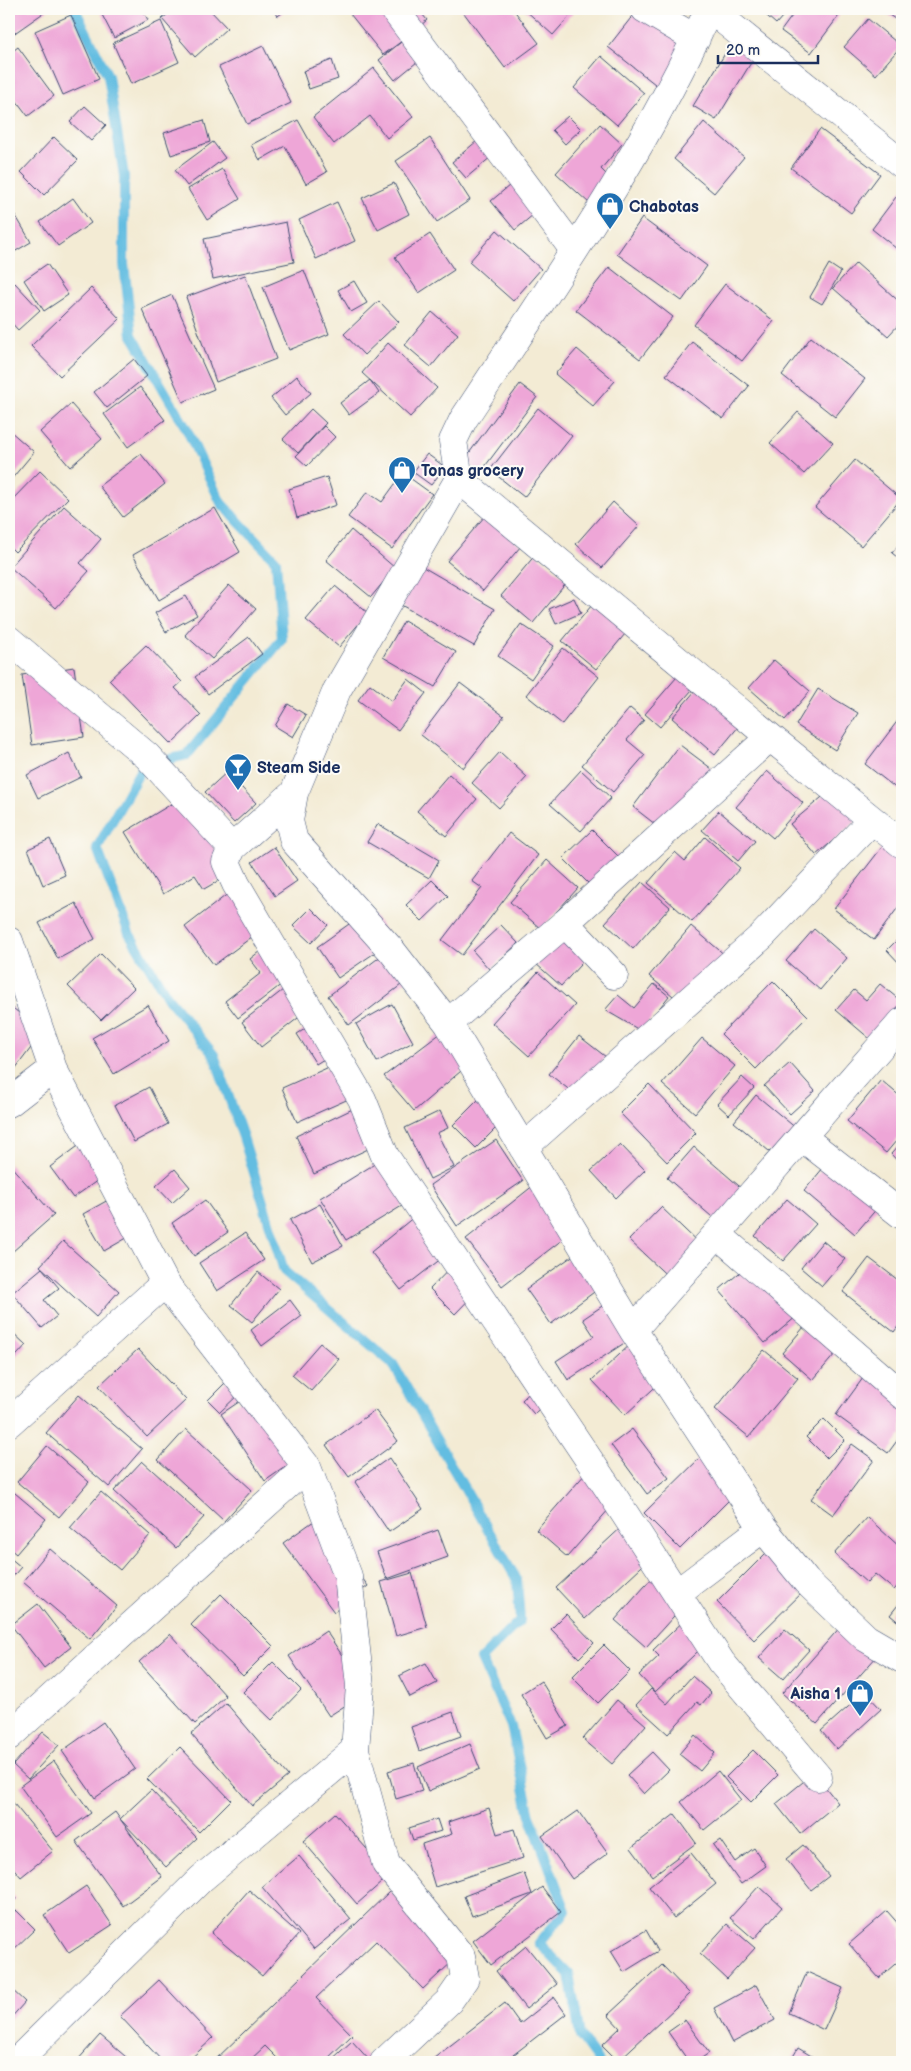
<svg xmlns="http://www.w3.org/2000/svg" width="911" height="2071" viewBox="0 0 911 2071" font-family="'Balsamiq Sans',sans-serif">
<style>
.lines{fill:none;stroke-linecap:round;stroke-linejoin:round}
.stream{stroke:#63bde1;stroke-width:10}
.building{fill:#eea6d7}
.minor-casing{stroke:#3b4b70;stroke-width:29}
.minor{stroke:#fff;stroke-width:28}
.labels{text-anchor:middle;stroke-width:4;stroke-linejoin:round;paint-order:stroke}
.poi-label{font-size:16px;font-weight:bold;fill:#1b2f5e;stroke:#fdfcf7;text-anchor:start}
</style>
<rect width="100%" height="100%" fill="#fdfcf7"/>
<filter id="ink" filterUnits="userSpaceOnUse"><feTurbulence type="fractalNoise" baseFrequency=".02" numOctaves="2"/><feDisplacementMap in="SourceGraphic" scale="10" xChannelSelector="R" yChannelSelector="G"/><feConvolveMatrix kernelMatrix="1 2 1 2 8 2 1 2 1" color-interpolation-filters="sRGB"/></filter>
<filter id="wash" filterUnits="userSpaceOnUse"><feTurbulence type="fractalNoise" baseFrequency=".0096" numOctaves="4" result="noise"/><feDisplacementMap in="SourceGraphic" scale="20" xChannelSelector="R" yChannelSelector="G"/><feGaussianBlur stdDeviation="1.12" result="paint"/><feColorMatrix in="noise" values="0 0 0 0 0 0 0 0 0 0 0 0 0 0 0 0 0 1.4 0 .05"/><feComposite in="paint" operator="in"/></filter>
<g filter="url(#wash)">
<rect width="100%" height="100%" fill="#f3ebd4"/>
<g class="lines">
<path class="stream" d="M75,9L108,76L124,176V264L132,335L186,428L221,503L276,561L282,639L187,755L170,759
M144,764L97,848L129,933L168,998L214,1055L243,1137L284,1271L393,1364L517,1580L520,1620L481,1659L511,1726L530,1816L566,1911L539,1943L569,1974L580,2036L599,2062"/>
</g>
<g id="blocks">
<path class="building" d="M9,9H49L9,37Z
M99,9H142L148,20L114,38Z
M174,9H209L227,28L195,57L162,19Z
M273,9H287L278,16Z
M346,9H391L400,19L413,9H418L427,20L412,33L428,53L395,80L379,60L406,38L383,55Z
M461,9H513L539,43L505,68Z
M524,9H576L553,35Z
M638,9L690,48L660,88L608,47Z
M759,9H789L776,24Z
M797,9H844L811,53L781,31Z
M880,9H902L895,19Z
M71,15L99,79L63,95L35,31Z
M868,19L901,46L876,75L844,47Z
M161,21L179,62L131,84L113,43Z
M737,34L760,48L716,120L693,106Z
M263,46L291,103L247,124L219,67Z
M18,47L54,96L28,116L9,91V54Z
M601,56L644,93L617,125L574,88Z
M332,60L338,79L309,89L303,71Z
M374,68L413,117L387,138L370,116L334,144L313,117Z
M85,106L106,125L91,141L70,122Z
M568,116L581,129L565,144L552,130Z
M204,120L210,142L171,155L164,133Z
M298,120L327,172L306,184L285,146L260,160L251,145Z
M704,122L744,157L714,193L674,159Z
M600,124L622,144L601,169L611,179L589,203L556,173Z
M820,129L880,174L851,213L791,168Z
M484,135L498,151L466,178L452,162Z
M54,137L78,160L44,195L21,172Z
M430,138L470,200L437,222L396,161Z
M213,142L225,158L187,186L175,170Z
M222,169L240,199L207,220L188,189Z
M522,175L546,204L515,230L491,201Z
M394,183L409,214L378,230L362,198Z
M902,189V253L872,229Z
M73,198L91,223L58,246L40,222Z
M337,202L355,241L316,259L299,220Z
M13,211L31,242L9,255V214Z
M642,218L707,266L682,301L617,254Z
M286,222L294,262L213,279L204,239Z
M497,230L541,269L513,301L469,262Z
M430,234L454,270L419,293L395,257Z
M856,263L902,304V321L888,336L833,288Z
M47,264L68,295L44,311L24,280Z
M829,264L841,272L822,304L810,297Z
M609,267L673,317L640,359L576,310Z
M304,270L329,334L289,350L263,287Z
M245,275L276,359L216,382L186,297Z
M354,281L367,303L351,312L338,290Z
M15,283L40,310L18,330L9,320V289Z
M725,284L774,321L742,361L694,325Z
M91,288L120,319L60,376L31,346Z
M172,295L214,389L183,402L142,309Z
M379,301L399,322L364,355L344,334Z
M432,312L458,334L431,367L405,345Z
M811,337L865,379L835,417L782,375Z
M692,342L749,386L723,419L666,375Z
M388,343L437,388L410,417L362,373Z
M577,349L615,381L593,406L555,374Z
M134,359L147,376L107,408L94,392Z
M297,376L311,393L285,415L271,398Z
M370,380L379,393L349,415L340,403Z
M520,384L537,397L480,473L464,460Z
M140,387L165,420L128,447L104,414Z
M71,404L102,439L70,467L40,432Z
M538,408L572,436L524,497L490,470Z
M311,409L326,423L298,453L283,439Z
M798,412L833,443L804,474L770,443Z
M324,426L335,437L307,466L296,456Z
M9,430L34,452L9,482Z
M141,454L165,484L123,517L99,486Z
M427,454L445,467L431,485L413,472Z
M855,460L901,499L861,546L815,507Z
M40,471L68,498L15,552L9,546V503Z
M403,473L432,494L392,549L348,517L367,492L382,502Z
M327,477L336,505L297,518L289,489Z
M613,502L639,526L602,568L576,544Z
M64,506L101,539L80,563L89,571L56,608L10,567Z
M215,508L240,552L159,600L133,555Z
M485,516L521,546L483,591L447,561Z
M351,530L395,568L371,597L326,560Z
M902,540V561L892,553Z
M536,554L568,581L533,623L501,596Z
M423,567L495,609L474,646L401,605Z
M229,585L256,609L212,659L185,635Z
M335,586L368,613L339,647L306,620Z
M602,593L635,622L596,669L562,641Z
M186,596L197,615L166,632L155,613Z
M574,598L581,613L556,624L549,609Z
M404,621L456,652L435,687L383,657Z
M521,624L554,646L531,679L498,656Z
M249,637L262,654L208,694L195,677Z
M146,645L182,682L175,688L201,715L171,744L109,680Z
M563,648L599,677L562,724L526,695Z
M774,660L810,691L785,720L749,688Z
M74,667L84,737L32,745L22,675Z
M683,670L698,683L660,727L645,714Z
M408,679L426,693L398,730L358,700L370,684L392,701Z
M460,683L504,716L463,768L421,735Z
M701,684L744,720L715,755L672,718Z
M818,689L858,713L835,750L796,725Z
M288,704L306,715L293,737L275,726Z
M630,708L644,720L627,740L645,755L613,792L582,765Z
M902,715V793L865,764Z
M680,745L716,772L669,835L633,807Z
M500,752L527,777L499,808L472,783Z
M69,753L81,777L38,798L27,775Z
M581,770L611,798L581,831L550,804Z
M767,771L803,803L773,838L736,807Z
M227,772L256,803L234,823L205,792Z
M449,774L477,799L446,836L417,811Z
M834,787L860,818L816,855L790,824Z
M183,797L230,874L204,889L195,875L163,894L125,832Z
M719,811L755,841L738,861L702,830Z
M378,824L439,860L429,878L367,842Z
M592,830L624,862L595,890L563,858Z
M509,833L538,855L462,955L442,940L482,888L472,881Z
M705,837L740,868L692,922L648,883L675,852L685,861Z
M50,839L65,875L43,885L28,849Z
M886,842L902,855V902L874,940L834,909Z
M274,847L297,881L275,896L252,862Z
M547,860L578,888L541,929L510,902Z
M432,880L448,896L422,921L406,905Z
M642,882L670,907L633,949L605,923Z
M238,886L268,925L214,965L185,927Z
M76,903L95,939L58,959L39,923Z
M311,908L328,925L311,943L293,926Z
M370,909L392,941L338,978L317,947Z
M501,925L518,943L490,970L473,951Z
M691,926L726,956L685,1006L649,976Z
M814,929L847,958L820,990L786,961Z
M563,932L589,955L561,986L535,963Z
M902,935V966L887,950Z
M275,939L300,970L238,1018L225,1001L261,973L250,959Z
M389,950L410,978L349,1025L328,996Z
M101,954L134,988L101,1020L68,986Z
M538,972L575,1005L529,1056L492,1023Z
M773,981L808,1016L756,1069L721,1034Z
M654,984L669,996L641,1031L605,1010L618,995L634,1008Z
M880,984L902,1002L870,1039L836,1010L854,990L866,1000Z
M288,986L307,1011L261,1047L242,1022Z
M392,1004L413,1042L377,1062L356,1024Z
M9,1005L43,1032L9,1077Z
M148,1005L169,1041L114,1074L92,1038Z
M321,1019L340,1049L316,1064L297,1034Z
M441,1033L474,1060L414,1111L384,1076Z
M579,1036L606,1057L576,1095L549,1074Z
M702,1038L735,1066L695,1113L662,1084Z
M347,1059L362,1093L297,1122L282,1088Z
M790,1063L815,1091L790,1114L764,1086Z
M742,1077L754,1088L729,1115L717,1104Z
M881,1080L902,1098V1134L886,1153L847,1121Z
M649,1084L696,1133L667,1162L620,1113Z
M149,1087L168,1124L134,1142L115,1105Z
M485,1093L508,1116L476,1148L453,1125Z
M756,1095L803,1134L781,1161L734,1122Z
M361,1105L379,1144L314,1174L296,1136Z
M440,1111L448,1128L437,1133L454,1167L430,1179L405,1128Z
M89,1138L112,1170L73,1198L50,1167Z
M496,1140L523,1181L457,1226L430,1185Z
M902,1142V1166L891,1154Z
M620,1144L645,1170L616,1198L591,1171Z
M694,1147L746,1192L719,1223L667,1178Z
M389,1155L415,1198L346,1240L320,1198Z
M833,1156L885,1199L855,1234L804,1191Z
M9,1164L54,1215L12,1252L9,1248Z
M175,1169L190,1187L172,1203L156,1186Z
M534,1185L571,1233L502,1286L466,1239Z
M119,1194L139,1231L104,1251L83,1214Z
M787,1199L816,1224L783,1261L755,1236Z
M205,1200L228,1232L194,1256L172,1223Z
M320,1204L343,1246L312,1262L290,1220Z
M661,1207L706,1250L675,1283L629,1240Z
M420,1212L451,1251L401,1290L371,1252Z
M245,1233L264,1260L217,1291L199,1263Z
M63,1241L119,1291L96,1317L40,1266Z
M823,1241L845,1259L822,1286L801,1268Z
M585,1247L609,1281L551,1324L526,1289Z
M757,1258L803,1311L765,1343L719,1290Z
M869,1258L902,1283V1321L894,1332L843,1292Z
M459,1259L484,1284L455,1314L430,1289Z
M42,1268L59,1288L44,1300L57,1316L42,1328L12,1293Z
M258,1272L279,1289L252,1322L231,1305Z
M617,1296L641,1332L568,1380L556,1361L594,1336L583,1319Z
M290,1300L302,1316L262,1346L251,1330Z
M810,1320L841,1347L813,1380L782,1353Z
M9,1329L26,1345L9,1364Z
M633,1342L666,1377L625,1415L592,1380Z
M320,1343L339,1359L311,1391L292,1375Z
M138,1349L186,1400L147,1437L99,1386Z
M764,1350L798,1378L749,1437L715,1409Z
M866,1374L902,1402V1434L888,1453L836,1415Z
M227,1381L239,1394L220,1412L208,1400Z
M540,1383L553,1396L534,1414L522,1400Z
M261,1387L305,1453L265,1481L221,1414Z
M79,1395L142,1449L109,1487L46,1433Z
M375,1410L398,1441L349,1477L326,1445Z
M824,1419L845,1440L827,1458L806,1437Z
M186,1429L252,1490L224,1521L158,1460Z
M632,1429L669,1478L647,1494L611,1445Z
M852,1444L874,1460L833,1515L811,1499Z
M47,1446L89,1482L59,1517L17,1482Z
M706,1452L741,1488L680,1549L644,1513Z
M389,1458L423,1509L389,1532L355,1482Z
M142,1461L204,1517L176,1548L114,1491Z
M586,1473L617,1500L567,1557L536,1530Z
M9,1488L46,1519L16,1554L9,1548Z
M101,1492L150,1535L120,1570L70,1528Z
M867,1517L902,1549V1581L894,1590L875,1574L867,1583L834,1554Z
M318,1518L368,1586L334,1612L283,1543Z
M626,1523L655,1554L585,1619L556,1588Z
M438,1530L448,1557L387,1579L377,1552Z
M776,1543L813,1582L754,1640L717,1602Z
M50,1549L117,1606L90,1639L23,1582Z
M9,1557L21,1567L9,1581Z
M660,1569L691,1597L646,1647L615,1620Z
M412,1573L427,1627L396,1636L381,1582Z
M221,1594L273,1646L243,1676L191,1625Z
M902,1600V1625L890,1615Z
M38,1604L71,1647L44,1668L11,1625Z
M566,1614L594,1643L579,1658L551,1629Z
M691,1614L713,1637L655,1692L639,1675L659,1656L653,1650Z
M842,1625L877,1656L817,1724L782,1693Z
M785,1629L809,1650L783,1679L759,1658Z
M326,1631L366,1692L329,1716L289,1656Z
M170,1634L226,1696L195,1724L139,1662Z
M604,1645L630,1671L598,1703L572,1677Z
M273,1662L301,1690L272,1720L243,1692Z
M426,1663L437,1683L410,1697L399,1676Z
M692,1676L711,1693L701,1705L697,1702L668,1734L636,1705L651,1689L667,1704Z
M541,1681L568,1726L547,1738L521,1694Z
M865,1692L881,1709L837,1749L821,1731Z
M617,1700L646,1725L612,1764L583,1739Z
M226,1703L288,1776L252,1806L191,1734Z
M453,1712L461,1736L419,1751L411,1727Z
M103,1722L135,1769L95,1798L62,1751Z
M43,1732L59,1745L28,1779L13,1765Z
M695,1735L715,1753L700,1771L679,1754Z
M470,1744L480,1769L428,1791L418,1767Z
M180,1747L231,1800L199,1832L147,1779Z
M753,1750L778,1775L751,1802L726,1777Z
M652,1752L669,1770L644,1794L627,1775Z
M54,1761L91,1813L57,1837L20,1786Z
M414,1763L422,1791L396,1799L388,1771Z
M718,1771L741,1800L704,1830L681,1802Z
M814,1773L838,1803L800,1834L776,1804Z
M151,1790L197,1838L166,1867L120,1819Z
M9,1798L53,1851L21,1877L9,1863Z
M489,1808L497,1834L514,1829L523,1858L435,1887L422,1844L452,1834L448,1822Z
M578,1811L608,1853L572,1879L542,1836Z
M115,1812L162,1877L123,1906L76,1841Z
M335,1813L390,1875L357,1904L303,1841Z
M675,1814L696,1843L652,1876L631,1848Z
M437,1819L441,1831L413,1840L409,1828Z
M720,1840L735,1862L754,1848L766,1866L741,1884L713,1845Z
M803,1845L829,1876L811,1890L786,1859Z
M691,1853L716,1884L674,1918L649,1887Z
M299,1856L351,1919L314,1949L262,1887Z
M524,1873L532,1894L472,1916L464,1896Z
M86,1886L112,1925L69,1953L44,1915Z
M759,1886L782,1907L754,1939L730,1918Z
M542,1887L561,1912L491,1965L473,1941Z
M9,1890L16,1899L9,1905Z
M249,1890L299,1934L262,1976L211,1933Z
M390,1891L455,1959L423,1989L376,1941L316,1998L352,2035L324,2062H281L265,2046L248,2062H213Z
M16,1910L35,1929L9,1954V1917Z
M887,1911L902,1928V1958L879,1978L849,1944Z
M727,1924L755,1948L727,1979L700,1954Z
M646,1930L658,1951L624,1972L611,1951Z
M526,1946L557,1984L526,2009L496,1971Z
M662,1965L690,1994L618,2061L602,2045L620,2028L608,2015Z
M807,1972L843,1988L824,2030L789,2013Z
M159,1980L213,2038L187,2062H163L120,2016Z
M756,1985L775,2020L732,2043L714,2008Z
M9,1987L25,2002L9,2020Z
M554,1997L566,2014L504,2062H429L505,2003L520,2024Z
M685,2020L709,2053L696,2062H689L668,2032Z
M100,2035L132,2062H76Z
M352,2041L371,2062H329Z
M798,2048L813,2057L809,2062H790Z"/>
</g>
</g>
<g filter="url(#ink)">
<use href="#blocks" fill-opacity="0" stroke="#3b4b70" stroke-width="1"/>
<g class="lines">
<g class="minor-casing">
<path id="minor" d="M394,9L574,250
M645,9L696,39
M709,9C644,155 550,287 463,420L453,441L459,479L770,737L902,844
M710,9L902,164
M459,479L337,690L294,793L289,821L294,841L392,951L448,1023L633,1330L763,1528L806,1581L866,1638L902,1659
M9,640L147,756L232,848
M294,793L232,848L226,862L236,884L362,1099L385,1156L608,1488L721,1662L818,1777
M565,923L614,975
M9,941L53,1069L165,1283L307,1467L348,1576L360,1686L355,1750L386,1864L461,1956L465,1978L449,2001L384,2062
M448,1023L565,923L770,737
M9,1103L53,1069
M802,1137L902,1215
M523,1148L762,936L872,820
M717,1234L902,1395
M633,1330L902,1022
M9,1423L165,1283
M677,1593L763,1528
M9,1736L307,1467
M16,2062L201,1879L355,1750"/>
</g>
<use href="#minor" class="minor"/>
</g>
</g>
<defs>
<g id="shop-pin" transform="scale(1.4375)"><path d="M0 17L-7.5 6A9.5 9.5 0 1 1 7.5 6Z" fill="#1f6fb2" stroke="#fdfcf7"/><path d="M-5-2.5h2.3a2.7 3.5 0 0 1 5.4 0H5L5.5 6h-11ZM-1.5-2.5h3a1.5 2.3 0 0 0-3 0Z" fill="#fff"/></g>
<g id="bar-pin" transform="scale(1.4375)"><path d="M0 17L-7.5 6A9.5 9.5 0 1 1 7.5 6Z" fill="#1f6fb2" stroke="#fdfcf7"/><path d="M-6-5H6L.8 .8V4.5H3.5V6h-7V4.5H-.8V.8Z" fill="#fff"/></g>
</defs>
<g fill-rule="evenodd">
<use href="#shop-pin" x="610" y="206"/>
<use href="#shop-pin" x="402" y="470"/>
<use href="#bar-pin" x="238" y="767"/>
<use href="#shop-pin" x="860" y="1693"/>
</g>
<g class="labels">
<g class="poi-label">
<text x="629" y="212">Chabotas</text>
<text x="421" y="476">Tonas grocery</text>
<text x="257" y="773">Steam Side</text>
<text x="841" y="1699" text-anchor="end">Aisha 1</text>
</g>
</g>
<rect width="911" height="2071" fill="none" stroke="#fdfcf7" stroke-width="30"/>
<path d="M718 55v8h100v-8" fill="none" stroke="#1b2f5e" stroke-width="2.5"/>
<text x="726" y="55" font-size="15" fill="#1b2f5e" stroke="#fdfcf7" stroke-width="4" paint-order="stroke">20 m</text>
</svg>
